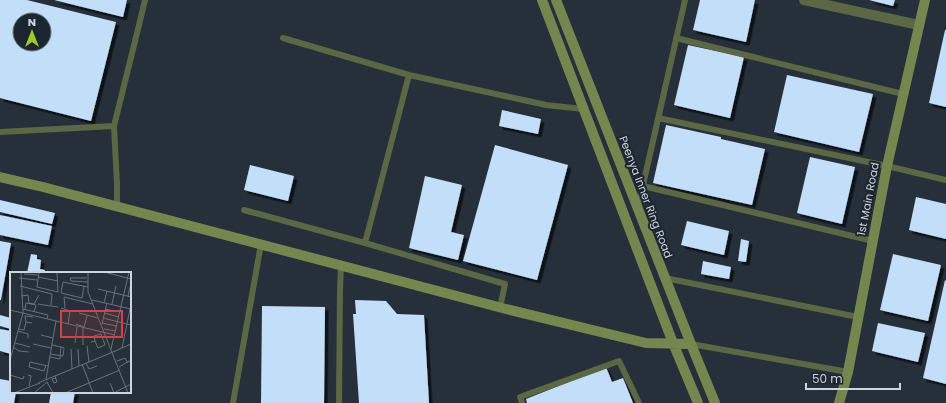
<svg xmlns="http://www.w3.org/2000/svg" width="946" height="403" viewBox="0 0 946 403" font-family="Poppins,sans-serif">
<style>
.building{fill:#c2def9;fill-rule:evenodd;filter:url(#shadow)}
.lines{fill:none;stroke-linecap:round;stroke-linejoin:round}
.lane{stroke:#5b6745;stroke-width:6}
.street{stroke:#5b6745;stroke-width:10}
.secondary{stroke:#73874f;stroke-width:10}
.labels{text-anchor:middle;stroke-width:4;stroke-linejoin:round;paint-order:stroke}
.street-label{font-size:11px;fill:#ced5dc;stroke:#1c2630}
.inset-road{fill:none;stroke:#69727b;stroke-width:1}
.view{fill:#d54243;fill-opacity:0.15;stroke:#d54243;stroke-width:2}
.inset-edge{fill:none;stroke:#ced5dc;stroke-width:2}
</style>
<defs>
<filter id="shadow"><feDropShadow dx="3.5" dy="3.5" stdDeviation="0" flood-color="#0009"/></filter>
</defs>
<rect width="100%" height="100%" fill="#25303a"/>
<path class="building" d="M0,0H27L116,22L91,121L0,98ZM20,20H44V44H20Z
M54,0H127L123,17Z
M700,0H755L746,42L693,30Z
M869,0H895L893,6Z
M945,30H946V107L929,103Z
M688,45L744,57L730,118L674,105Z
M787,75L873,94L859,152L774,132Z
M502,110L541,119L538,134L499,126Z
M666,125L721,137V139L765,149L752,205L653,183Z
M495,145L568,165L537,280L463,261Z
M810,157L855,167L842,224L797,213Z
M250,165L294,176L288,201L244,190Z
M425,176L462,185L451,232L464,235L458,260L409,248Z
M916,197L946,204V239L909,230Z
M0,200L55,213L52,224L0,212Z
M0,215L52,226L48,245L0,235Z
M687,221L729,231L724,255L681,245Z
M741,239L749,241L746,262L738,261Z
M0,241L11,243L1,300H0Z
M31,254L37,255V259L41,260L40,269L45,270L44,273H27Z
M893,254L941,265L928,321L880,310Z
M703,261L731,267L729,279L701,274Z
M945,280L946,281V384L923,378Z
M355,300L386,301L397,314L424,315L429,403H359L353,314H356Z
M262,306L325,307L324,403H261Z
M0,315L11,318V329L0,326Z
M878,323L925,333L918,362L872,351Z
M0,329L11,331V354L0,351Z
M606,367L612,382L623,378L633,403H527L526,399Z
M0,379L11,381V392H16L14,403H0Z
M51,392H75L73,403H49Z"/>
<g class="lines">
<path class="lane" d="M283,38L409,75L546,105L583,109
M676,38L903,94
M658,118L887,166L946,180
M0,132L114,126
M643,186L873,241
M117,206V184L114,126L140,21L145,0
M638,207L685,0
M244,210L365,243L409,75
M365,243L505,284L500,308
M665,278L858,317
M691,344L848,372
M233,403L261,244
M339,403L340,290L341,265
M522,403L520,397L619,361L639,403"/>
<path class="street" d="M804,0L919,25"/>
<path class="secondary" d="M542,0L673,343L698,403
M556,0L693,349L715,403
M0,177L43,187L506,309L646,343L691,344
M839,403L848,372L887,166L925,0"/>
</g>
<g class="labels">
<g class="street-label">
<text transform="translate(646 197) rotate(69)" y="4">Peenya Inner Ring Road</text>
<text transform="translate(868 199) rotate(-79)" y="4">1st Main Road</text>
</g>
</g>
<g transform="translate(10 272)">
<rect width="121" height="121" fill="#25303a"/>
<path class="inset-road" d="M29,0L27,15L48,20L47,0M78,0V20L118,121M94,0L121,7M14,2L28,3M28,5L48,9M9,6L27,8M77,6H60L61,9L78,10M10,14L42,22L41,33M74,14L72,26L51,21L53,10L78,15M88,17L121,25M11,24L18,23L19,31L24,32L29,23M118,24L121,11M82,28L121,37M94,31L97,19M28,32L48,35M102,32L106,14M51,36L60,39L58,52M55,36L54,25L83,32M13,37L38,43L37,47M15,37L16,31L26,33L24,40M95,37L110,40M0,38L105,63M69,41L88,46M94,41L109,45M93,46L121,53M16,50L15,44L23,45M92,51L107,54M66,52L74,55L77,44M92,52L97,31M8,57L14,58L16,50L22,51M94,57L106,59M8,59L18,62V66M31,63L43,66M81,70L85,69L88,76L95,73L91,62L84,64L85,69M5,71L20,75M65,71L67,55M23,72L41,76M73,73V56M77,74L79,90M3,75L9,79L19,80M112,76L120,37M61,77L62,97M68,77L69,94M101,77L119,0M103,80L121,72M40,82L53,84L54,76L51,75M40,85L50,87L51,75L42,73M0,88L13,41L11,0M107,89L115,86L118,91M76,91L79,97L87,94M72,92L83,121M36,93L34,99L19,95L20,90L38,94M109,95L121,88M0,103L13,107L14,104M18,103L21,104L19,114M45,104L47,110L44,111L42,107L46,106M36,107L46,49M37,110L43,121M28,111L103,80M100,111L104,121L121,112M4,121L30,111M24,121L37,110M55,121L110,98"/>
<path class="view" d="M51,39H112V65H51Z"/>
<rect width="121" height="121" class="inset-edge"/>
</g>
<g transform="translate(32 32)"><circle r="19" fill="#1c2630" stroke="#636c75"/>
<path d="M0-3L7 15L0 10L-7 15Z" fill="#9eca2e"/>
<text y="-6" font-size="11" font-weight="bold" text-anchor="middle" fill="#ced5dc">N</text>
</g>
<path d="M806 383v6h94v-6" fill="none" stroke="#ced5dc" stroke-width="2"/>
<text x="812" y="383" font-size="12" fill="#ced5dc" stroke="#1c2630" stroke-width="3" paint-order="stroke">50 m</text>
</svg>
